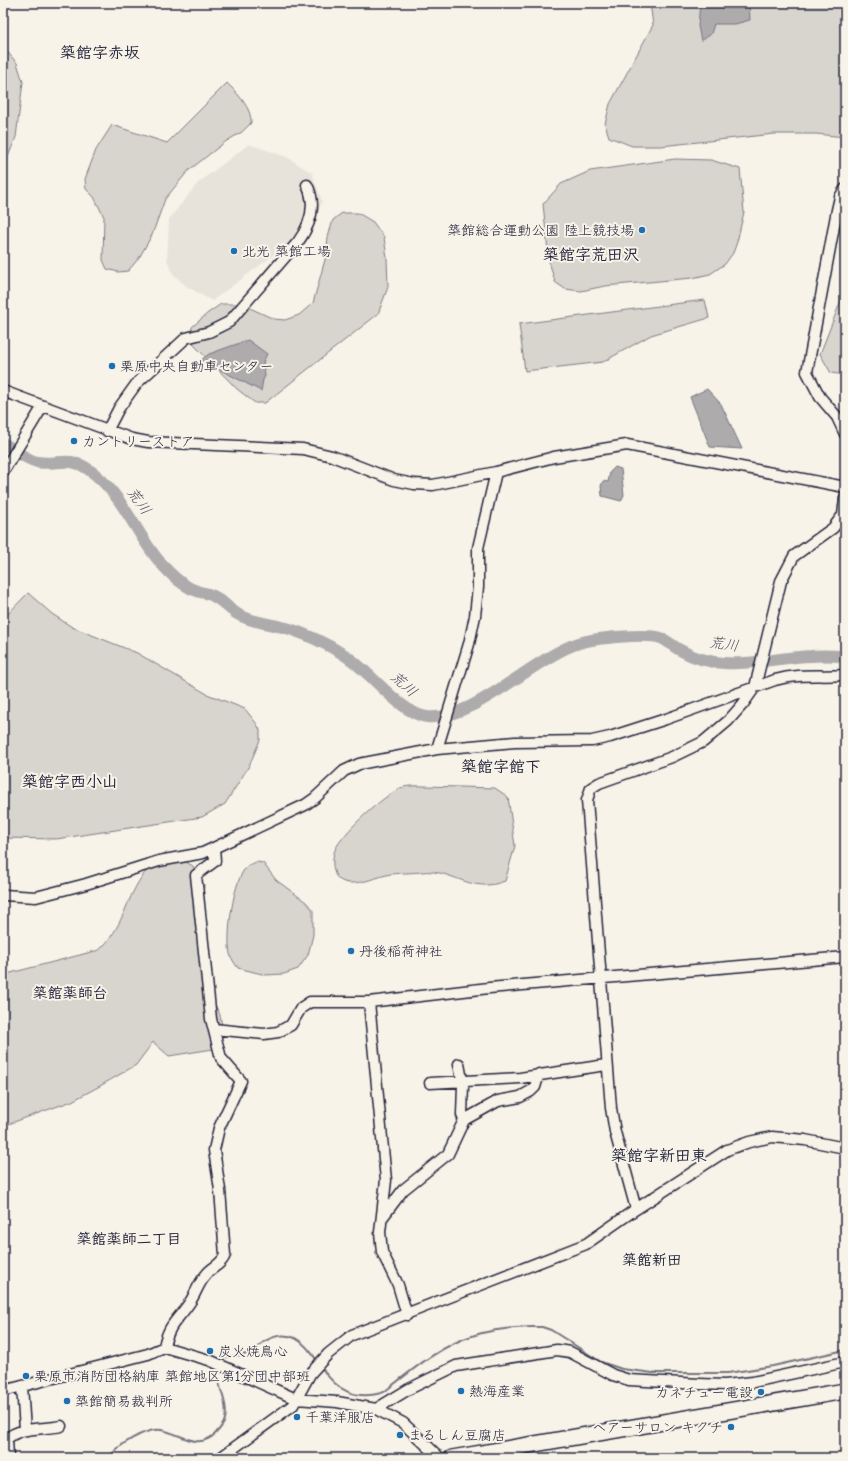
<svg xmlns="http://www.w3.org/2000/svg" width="848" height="1461" viewBox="0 0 848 1461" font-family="'Comic Neue','Klee One',sans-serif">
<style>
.built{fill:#e7e3db}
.green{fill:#d8d5cf;stroke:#7d7c85}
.water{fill:#aeabad;stroke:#76747f}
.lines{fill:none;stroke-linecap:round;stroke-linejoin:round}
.stream{stroke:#76747f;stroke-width:2}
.river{stroke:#aeabad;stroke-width:12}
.minor-casing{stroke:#22223b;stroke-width:13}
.highway-casing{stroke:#22223b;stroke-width:18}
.minor{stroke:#f7f3e8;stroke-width:10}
.highway{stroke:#f7f3e8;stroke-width:15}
.poi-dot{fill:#1f6fb2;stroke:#f7f3e8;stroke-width:1.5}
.labels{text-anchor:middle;stroke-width:4;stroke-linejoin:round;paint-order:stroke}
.poi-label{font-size:14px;fill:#22223b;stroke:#f7f3e8;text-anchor:start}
.water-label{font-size:15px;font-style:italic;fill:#535263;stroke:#f7f3e8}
.neighbourhood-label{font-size:15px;font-weight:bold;fill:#22223b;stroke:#f7f3e8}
.quarter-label{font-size:16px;font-weight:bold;fill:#22223b;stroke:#f7f3e8}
</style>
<rect width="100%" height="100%" fill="#f7f3e8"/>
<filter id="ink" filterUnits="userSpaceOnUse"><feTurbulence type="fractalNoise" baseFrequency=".025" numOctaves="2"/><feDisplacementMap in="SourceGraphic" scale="8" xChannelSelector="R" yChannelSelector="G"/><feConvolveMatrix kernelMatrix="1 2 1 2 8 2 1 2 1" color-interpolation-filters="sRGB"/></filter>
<g filter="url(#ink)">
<path class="built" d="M249,144L287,157L312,173L322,201L314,225L212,301L186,286L173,274L167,260L169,219L198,183Z"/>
<path class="green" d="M650,3H845V137L816,134H774L661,146H632L609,137L605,124L610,104L653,25Z
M3,47L17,63L23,82L16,137L3,169Z
M227,83C237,93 252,108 251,123L242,132L225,142L188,171L165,199L152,235L139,258L128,271L118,272L107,269L103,260L104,217L94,197L86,189L85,179L96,150L112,125L167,143Z
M675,159L711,160L740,169L744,212L737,242L733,253L725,264L710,274L692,278L605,286L581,291L565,289L555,282L549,261L543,204L561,184L590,171Z
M342,213H358L373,222L384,237L387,258L388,287L378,314L265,403H255L237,389L194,345L191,334L192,327L208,313L221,304H241L274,319L285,320L299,315L313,303L326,256L328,237L333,220Z
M845,290V375L831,373L820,354Z
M705,300L709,318L651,335L603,362L525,371L519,324Z
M28,593L52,614L72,627L137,653L207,694L245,709L256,723L260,730V740L249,766L225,804L202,817L56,839L3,838V619Z
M425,786L495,788L508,797L515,846L505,881C470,895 452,868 421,872C411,873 400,873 391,874C377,876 347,892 336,876C332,869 332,857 335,850C342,833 384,795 401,788C408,785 418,786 425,786Z
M181,859L193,866L204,885L199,940L202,978L220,1015L222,1026V1035L213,1049L169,1056L153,1042L136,1065L100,1086L72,1101L3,1126V975L99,950C122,930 125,902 141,878C145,872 150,867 155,861Z
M256,862L263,863L276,880L306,902L313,910V935L308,955L298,969L284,974L266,975L238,968C235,964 231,958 230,954C226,935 233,880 247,866C249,864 253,864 256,862Z"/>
<path class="water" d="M700,3H749L750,20L735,24H714L711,34L701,41L698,26Z
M248,340L267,354L263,362L265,376L263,380L261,391L201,360L209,354Z
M707,389L721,404L742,449L710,447L690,397Z
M615,467L621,469L624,495L621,501L602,496L601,486L603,481L608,482L610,472Z"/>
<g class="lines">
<path class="stream" d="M220,1360C229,1354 240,1357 250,1353C256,1350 259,1345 265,1341C290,1327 304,1341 318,1362
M321,1367C337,1391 356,1401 384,1392C412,1370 441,1345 475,1335C493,1329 514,1328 533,1327H542L551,1330L601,1362L622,1369L653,1373H728L773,1366L845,1350
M109,1458C117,1445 146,1428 161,1430C181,1433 197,1451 215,1434C219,1430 224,1425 225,1419C229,1402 216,1385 217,1368"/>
<path class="river" d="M3,443C13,449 25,459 37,462C58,466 67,455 88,469C125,494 138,542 169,572C176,579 187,588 197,591C202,593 207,593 211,595C222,599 229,610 239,615C254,623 273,624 290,629C308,635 327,644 343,654C369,669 400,714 427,717C472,722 534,657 579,643C595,638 646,633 661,638C668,641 675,648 682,651C694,658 710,662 724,663C755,665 781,657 811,656C822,655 834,656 845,656"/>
<g class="minor-casing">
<path id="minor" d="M845,189L840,197L837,210L807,372L820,397L837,417L845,434
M3,391L132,439L148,442L303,449L332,456L394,480L414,484L433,485L496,472L554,457L627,445L845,487
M107,431L119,408L137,383L186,338L209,332L229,322L298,242C311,224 317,205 307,185
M3,472L43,406
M437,749L469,644L475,616L478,587V548L496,472
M3,895L36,897L86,884L159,861L203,853L305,805L315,798L344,771L359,764L437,749L515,742L592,741L610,737L666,719L775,680C801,673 819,677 845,675
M369,1002L386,1180L380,1232L382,1252L398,1285L407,1315
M214,1029L264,1034L278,1032L291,1025L301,1008L310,1002H369L489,988L845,957
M459,1064L463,1085L462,1115L464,1120
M430,1083L520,1078L606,1065
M636,1209L615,1132L611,1108L587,800L591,788L599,783L672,757L703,742L728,721L743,704L755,687L781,581L794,556L833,528L843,515L845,498
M382,1218L403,1190L448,1154L464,1120L498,1101L520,1097L531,1091L535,1087L539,1074
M164,1347C168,1324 179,1319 190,1302C196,1293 199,1282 206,1275C212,1266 221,1266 225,1255L220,1190L214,1150L219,1128L241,1081L221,1058L211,1019L196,875L215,861L214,848
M22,1386L25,1430
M3,1391L148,1354L164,1347L209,1360L296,1399L337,1402L376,1409L403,1423L440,1458
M376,1409L409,1389L456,1366L557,1350L570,1352L613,1375L629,1380L699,1384L725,1385L753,1382L845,1362
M8,1458L7,1439C20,1426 43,1430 61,1426
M220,1458L293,1405L310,1374L328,1354L352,1335L586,1244L636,1209L727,1150L749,1142L772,1137L805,1140L845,1148"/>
</g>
<g class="highway-casing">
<path id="highway" d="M452,1458L845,1391"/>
</g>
<use href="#minor" class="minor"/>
<use href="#highway" class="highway"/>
</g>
</g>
<g class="poi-dot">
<circle cx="642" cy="230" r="4"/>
<circle cx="234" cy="251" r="4"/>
<circle cx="112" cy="366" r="4"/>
<circle cx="74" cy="441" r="4"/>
<circle cx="351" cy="951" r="4"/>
<circle cx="210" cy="1351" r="4"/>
<circle cx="26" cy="1376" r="4"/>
<circle cx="461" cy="1391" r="4"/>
<circle cx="761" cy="1392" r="4"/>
<circle cx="67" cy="1401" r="4"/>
<circle cx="297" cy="1417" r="4"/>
<circle cx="731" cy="1427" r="4"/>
<circle cx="400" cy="1435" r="4"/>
</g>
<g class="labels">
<g class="poi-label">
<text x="634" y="235" text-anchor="end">築館総合運動公園 陸上競技場</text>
<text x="242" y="256">北光 築館工場</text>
<text x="120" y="371">栗原中央自動車センター</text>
<text x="82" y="446">カントリーストア</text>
<text x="359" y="956">丹後稲荷神社</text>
<text x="218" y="1356">炭火焼鳥心</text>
<text x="34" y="1381">栗原市消防団格納庫 築館地区第1分団中部班</text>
<text x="469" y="1396">熱海産業</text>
<text x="753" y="1397" text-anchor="end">カネチュー電設</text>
<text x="75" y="1406">築館簡易裁判所</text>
<text x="305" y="1422">千葉洋服店</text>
<text x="723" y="1432" text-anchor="end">ヘアーサロン キクチ</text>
<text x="408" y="1440">まるしん豆腐店</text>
</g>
<g class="water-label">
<text transform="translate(139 501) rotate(54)" y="5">荒川</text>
<text transform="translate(724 644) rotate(8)" y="5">荒川</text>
<text transform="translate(404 684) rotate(42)" y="5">荒川</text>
</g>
<g class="neighbourhood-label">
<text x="70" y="998">築館薬師台</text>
<text x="129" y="1244">築館薬師二丁目</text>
<text x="652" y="1265">築館新田</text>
</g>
<g class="quarter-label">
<text x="100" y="58">築館字赤坂</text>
<text x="591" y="260">築館字荒田沢</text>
<text x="501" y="772">築館字館下</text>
<text x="70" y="787">築館字西小山</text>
<text x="659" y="1161">築館字新田東</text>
</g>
</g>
<rect width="848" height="1461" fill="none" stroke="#f7f3e8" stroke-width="16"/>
<rect x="8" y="8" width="832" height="1445" fill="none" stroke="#22223b" stroke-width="1.5" filter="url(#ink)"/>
</svg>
